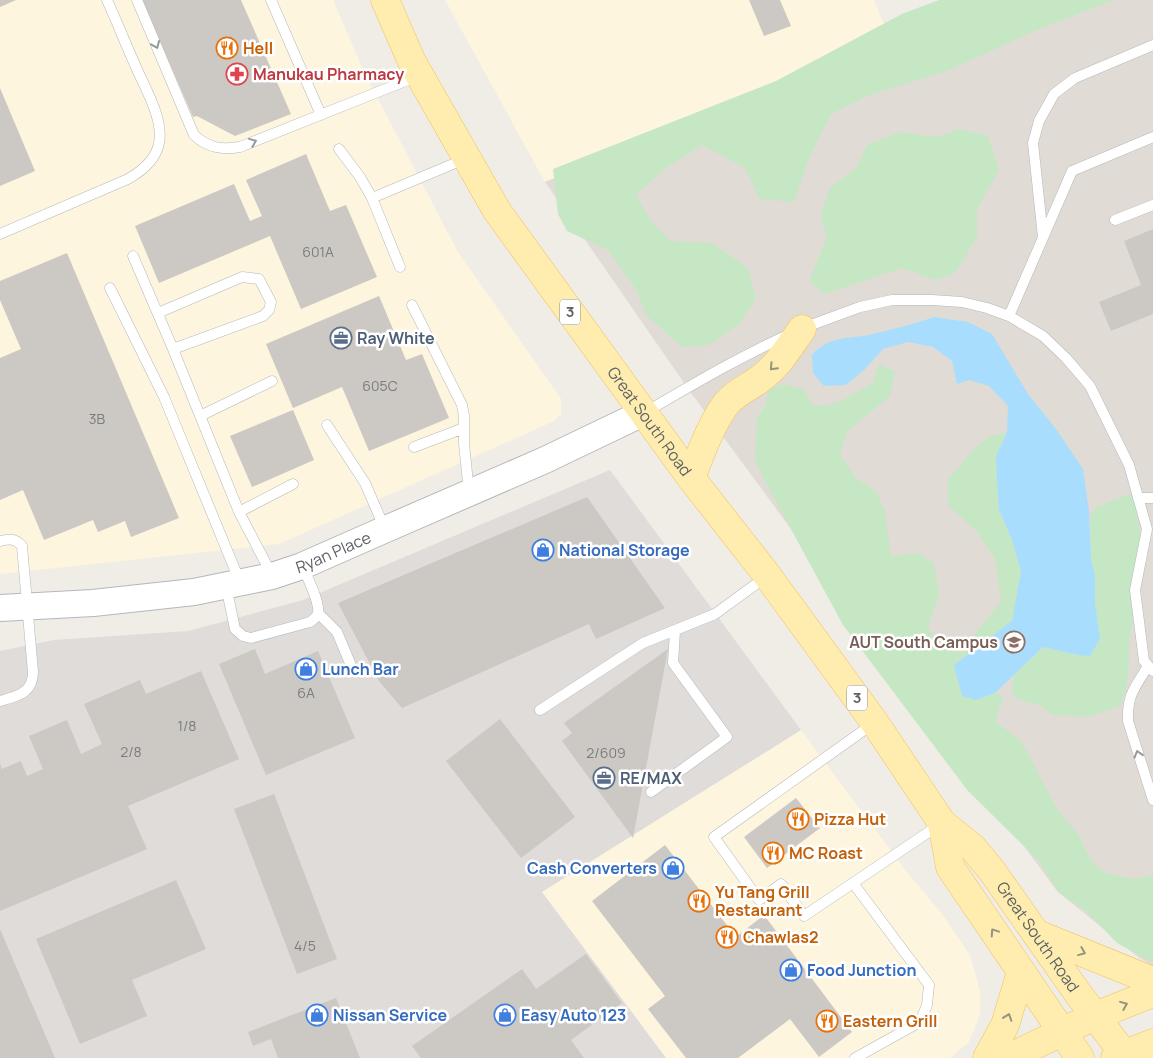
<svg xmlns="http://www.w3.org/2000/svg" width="1153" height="1058" viewBox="0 0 1153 1058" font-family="Manrope,sans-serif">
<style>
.commercial{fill:#fdf5de}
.industrial{fill:#dfdcd9}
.education{fill:#e0dcd5}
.green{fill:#c5e7c4}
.water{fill:#a9ddfe}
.building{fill:#ccc8c4}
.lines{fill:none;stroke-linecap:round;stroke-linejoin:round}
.service-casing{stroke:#b4b7bb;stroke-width:11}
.tertiary-casing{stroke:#b4b7bb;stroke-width:28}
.primary-casing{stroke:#f0c160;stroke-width:29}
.service{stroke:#fff;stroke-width:10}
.tertiary{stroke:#fff;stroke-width:26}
.primary{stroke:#feedae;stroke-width:28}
.oneway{stroke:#96999c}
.oneway2{stroke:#969380}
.labels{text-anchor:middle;stroke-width:5;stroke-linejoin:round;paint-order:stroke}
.number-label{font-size:14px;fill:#7a7c7e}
.shield{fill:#fff;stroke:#8e9195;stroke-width:1}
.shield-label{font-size:15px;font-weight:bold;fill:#5e6267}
.food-label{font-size:16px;font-weight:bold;fill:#c56008;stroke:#fff;text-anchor:start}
.health-label{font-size:16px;font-weight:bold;fill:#be3a42;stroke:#fff;text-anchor:start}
.service-label{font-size:16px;font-weight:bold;fill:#4e5e75;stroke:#fff;text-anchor:start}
.street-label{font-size:16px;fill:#5e6267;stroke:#fff}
.shop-label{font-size:16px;font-weight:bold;fill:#366cbe;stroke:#fff;text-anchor:start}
.education-label{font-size:16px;font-weight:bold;fill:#785e54;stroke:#fff;text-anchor:end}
</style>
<rect width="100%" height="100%" fill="#f0ede7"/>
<path class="commercial" d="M0,0H333L365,74L458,252L561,399V414L552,422L279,544L0,574Z
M445,0H874L891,42L545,182Z
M801,730L906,871L942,914L970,955L980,991V1014L969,1042L950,1058H666L541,892Z"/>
<path class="industrial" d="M610,470L801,730L542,892L666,1058H0V651L54,640L188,631L303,600Z"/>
<path class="education" d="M991,0H1153V966L1138,957L1057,891L691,393L545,182Z"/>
<path class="green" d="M939,0H1114L1039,29L947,71L869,95L831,114L809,158L794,202L760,199L745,168L702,145L663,170L636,195L651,221L670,241L712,243L748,268L756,299L739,324L709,345L682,347L646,315L637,291L608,250L567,231L558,214L553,169L776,81L902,14Z
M960,129L988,136L999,170L977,209V237L955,273L935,280L902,268L825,294L809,281L827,237L821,215L830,188L857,167L867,145L899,132L937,137Z
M879,364L895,372L890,396L847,432L840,454L856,478L876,491L885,511L891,557L918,553L934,563L939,594L928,627L941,647L961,652L1001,601L995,559L978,533L948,505V480L972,451L988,437L1007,432L996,456L999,510L1012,540L1021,571L1013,621L954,665L976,700L995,693L1004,697L999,708L996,722L1021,741L1059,812L1078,834L1092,862L1105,873L1133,879L1153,875V963L1117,943L1086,911L1059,893L1038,860L968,791L843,625L766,483L755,460L757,419L766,404L768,390L784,384L804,390L813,405H829L845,399L873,383Z
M1133,493L1140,533V547L1134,577L1133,619L1129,645V665L1126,690L1120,706L1089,717L1052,715L1041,706L1017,699L1012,692L1013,676L1043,647L1078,655L1095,603V577L1091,558L1090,515L1096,507Z"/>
<path class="water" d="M934,317L968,322L992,334L1028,394L1056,429L1083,469L1089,511L1091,558L1095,577V603L1100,639L1090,656L1078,655L1043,647L995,693L976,700L962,696L954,665L1012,621L1021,571L1012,540L999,510L997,480L996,456L1007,432L1008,406L989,386L969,380L957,384L952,361L933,347L908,342L883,349L865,369L846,385L824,386L813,373L812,355C831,334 849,340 873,334C894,329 914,324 934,317Z"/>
<path class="building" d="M0,0H16L0,7Z
M142,0H241L291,114L235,136L197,116L193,117Z
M749,0H780L791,26L764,36Z
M0,88L35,171L0,186Z
M306,154L330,211L346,205L377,277L301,309L270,236L159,283L135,226L234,184L250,221L262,216L246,180Z
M1153,229V314L1111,331L1099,302L1141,285L1124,241Z
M67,253L179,518L131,537L125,521L98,532L93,520L44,540L23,490L0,500V358L21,349L0,300V281Z
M379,296L406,360L422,354L449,418L369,451L342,387L293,408L266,344Z
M293,410L314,460L252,487L230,436Z
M587,497L665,608L596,639L589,624L402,708L379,681L338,603Z
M255,649L265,674L318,651L355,738L266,775L219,664Z
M668,649L633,838L562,741L572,733L564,723Z
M201,671L239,759L128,806L147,849L0,911V764L2,769L21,761L27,776L43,769L29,736L67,720L81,754L102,744L84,704L140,680L146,694Z
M500,719L575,817L521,858L446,761Z
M274,794L337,959L297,974L234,809Z
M796,798L820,828L767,868L744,837Z
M665,845L736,937L764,915L852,1032L819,1057L790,1019L738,1058H686L648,1009L665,996L592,901Z
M176,880L206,949L132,980L147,1016L80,1044L36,939Z
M0,929L55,1058H0Z
M586,954L622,1003L571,1040L584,1058H421L412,1046L522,969L536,989Z
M336,998L360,1058H278L271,1039L253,1046L248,1032Z"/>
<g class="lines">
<g class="service-casing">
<path id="service" d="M137,0L194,135C208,148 222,150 240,147L418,76
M271,0L321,115
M339,149L360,177L372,198L400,267
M372,198L465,159
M1115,220L1153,205
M0,234L128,179C142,171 156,160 159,143C164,120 145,88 136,67C126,45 117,22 107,0
M1043,237L1033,143L1039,121L1054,94L1075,78L1153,45
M133,256L173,349L239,512L272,575
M110,288L164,397L240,582
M412,305L462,405L464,416V444L469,492
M158,313L242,277L259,279L271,302L269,310L263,316L173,349
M1009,316L1072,171L1153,137
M803,328L860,307L892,300H932L962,302L987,308L1009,316L1043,336L1066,358L1090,386L1129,465L1147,529L1135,590L1144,661L1153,671
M644,413C692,385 739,357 790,334
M200,416L272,381
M327,425L365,483L385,529
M414,447L464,428
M1138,498H1153
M239,512L293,484
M0,541C10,539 15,538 22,546L33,672C33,693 18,696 0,701
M226,586L235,629L243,636L251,638L310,622C313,620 317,617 318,613C320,602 307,577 303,567
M318,613L337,632L350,663
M1148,666C1135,688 1127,694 1128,721L1153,800
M540,710L643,643L715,614L767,576
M874,723L714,837L759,900L781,884L804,916L939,825
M651,792L727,737L673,663L675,631
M853,883L929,985L927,1005L920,1022L855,1058"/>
</g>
<g class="tertiary-casing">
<g id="tertiary">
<path id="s1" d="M0,608L93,603L194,592L272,576L302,566L386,529L545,460L643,413"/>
</g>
</g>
<g class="primary-casing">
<g id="primary">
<path id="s2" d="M385,0L412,62L497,211L691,478L767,575L875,723L942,823L973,848L992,871L1079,995L1127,1058"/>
<path d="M691,478C701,453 710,426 726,404C737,390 754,386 766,374C781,362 791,344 802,329"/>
<path d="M942,823L950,867L1080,1058"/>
<path d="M1037,934L1153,981"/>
<path d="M987,1058L1005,1025L1021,972"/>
<path d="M1008,1058L1095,1016L1153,993"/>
<path d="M1115,1058L1153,1043"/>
</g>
</g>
<use href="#service" class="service"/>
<use href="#tertiary" class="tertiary"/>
<use href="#primary" class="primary"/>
</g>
<defs><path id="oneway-chevron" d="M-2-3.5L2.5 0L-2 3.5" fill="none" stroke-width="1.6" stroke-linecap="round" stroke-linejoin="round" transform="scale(1.25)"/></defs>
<g class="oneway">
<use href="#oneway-chevron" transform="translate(156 45) rotate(67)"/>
<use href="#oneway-chevron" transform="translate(253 142) rotate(-22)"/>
<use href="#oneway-chevron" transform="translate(1138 754) rotate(-107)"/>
</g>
<g class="oneway2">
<use href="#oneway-chevron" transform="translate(773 367) rotate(133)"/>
<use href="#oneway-chevron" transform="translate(994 932) rotate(-124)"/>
<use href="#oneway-chevron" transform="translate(1082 952) rotate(22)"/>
<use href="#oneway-chevron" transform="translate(1124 1005) rotate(-22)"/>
<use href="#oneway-chevron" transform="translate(1008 1017) rotate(-71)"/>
</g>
<defs>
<g id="restaurant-ring" transform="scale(1.125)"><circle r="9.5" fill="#fff" stroke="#e8710a" stroke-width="1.5"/><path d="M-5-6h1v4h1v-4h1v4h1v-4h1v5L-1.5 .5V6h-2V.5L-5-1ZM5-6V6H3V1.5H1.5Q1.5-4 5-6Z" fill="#e8710a"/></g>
<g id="pharmacy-ring" transform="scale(1.125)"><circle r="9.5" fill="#fff" stroke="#e0444e" stroke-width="1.5"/><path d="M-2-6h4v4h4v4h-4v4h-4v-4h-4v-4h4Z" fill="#e0444e"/></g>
<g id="office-ring" transform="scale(1.125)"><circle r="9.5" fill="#fff" stroke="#5c6f8a" stroke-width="1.5"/><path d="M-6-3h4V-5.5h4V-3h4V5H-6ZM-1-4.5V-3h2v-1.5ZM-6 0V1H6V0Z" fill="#5c6f8a"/></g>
<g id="shop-ring" transform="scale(1.125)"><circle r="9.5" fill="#fff" stroke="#3f7fe0" stroke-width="1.5"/><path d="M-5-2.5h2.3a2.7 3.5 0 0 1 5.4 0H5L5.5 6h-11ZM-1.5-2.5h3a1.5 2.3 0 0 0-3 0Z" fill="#3f7fe0"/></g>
<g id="university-ring" transform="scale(1.125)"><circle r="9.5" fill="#fff" stroke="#8d6e63" stroke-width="1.5"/><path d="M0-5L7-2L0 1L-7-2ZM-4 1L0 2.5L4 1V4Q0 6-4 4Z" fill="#8d6e63"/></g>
</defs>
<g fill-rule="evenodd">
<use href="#restaurant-ring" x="227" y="48"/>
<use href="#pharmacy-ring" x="237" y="74"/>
<use href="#office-ring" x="341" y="338"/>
<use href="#shop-ring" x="543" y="550"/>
<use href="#university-ring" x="1014" y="642"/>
<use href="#shop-ring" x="306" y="669"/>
<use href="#office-ring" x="604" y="778"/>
<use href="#restaurant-ring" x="798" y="819"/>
<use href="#restaurant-ring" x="773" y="853"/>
<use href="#shop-ring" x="673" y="868"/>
<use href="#restaurant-ring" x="699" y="901"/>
<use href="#restaurant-ring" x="727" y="937"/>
<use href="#shop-ring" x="791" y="970"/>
<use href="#shop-ring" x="317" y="1015"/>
<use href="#shop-ring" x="505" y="1015"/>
<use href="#restaurant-ring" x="827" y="1021"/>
</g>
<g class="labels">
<g class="number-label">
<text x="318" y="257">601A</text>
<text x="380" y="391">605C</text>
<text x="97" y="424">3B</text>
<text x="306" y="698">6A</text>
<text x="187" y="731">1/8</text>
<text x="131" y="757">2/8</text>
<text x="606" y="758">2/609</text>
<text x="305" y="951">4/5</text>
</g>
<g class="shield">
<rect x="560" y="299.5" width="20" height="25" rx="4"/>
<rect x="847" y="685.5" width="20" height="25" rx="4"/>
</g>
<g class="shield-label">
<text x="570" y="317">3</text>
<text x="857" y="703">3</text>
</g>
<g class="food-label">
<text x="243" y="54">Hell</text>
<text x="814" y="825">Pizza Hut</text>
<text x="789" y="859">MC Roast</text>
<text x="715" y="898">Yu Tang Grill<tspan x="715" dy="18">Restaurant</tspan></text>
<text x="743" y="943">Chawlas2</text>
<text x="843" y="1027">Eastern Grill</text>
</g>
<g class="health-label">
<text x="253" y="80">Manukau Pharmacy</text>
</g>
<g class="service-label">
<text x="357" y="344">Ray White</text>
<text x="620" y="784">RE/MAX</text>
</g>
<g class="street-label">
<text dy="6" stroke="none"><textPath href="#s2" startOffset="499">Great South Road</textPath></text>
<text dy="6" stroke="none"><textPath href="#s1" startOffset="340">Ryan Place</textPath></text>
<text dy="6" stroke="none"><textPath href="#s2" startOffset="1146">Great South Road</textPath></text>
</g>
<g class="shop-label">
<text x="559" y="556">National Storage</text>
<text x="322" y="675">Lunch Bar</text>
<text x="657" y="874" text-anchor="end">Cash Converters</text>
<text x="807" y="976">Food Junction</text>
<text x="333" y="1021">Nissan Service</text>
<text x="521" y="1021">Easy Auto 123</text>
</g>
<g class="education-label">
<text x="998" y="648">AUT South Campus</text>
</g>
</g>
</svg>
